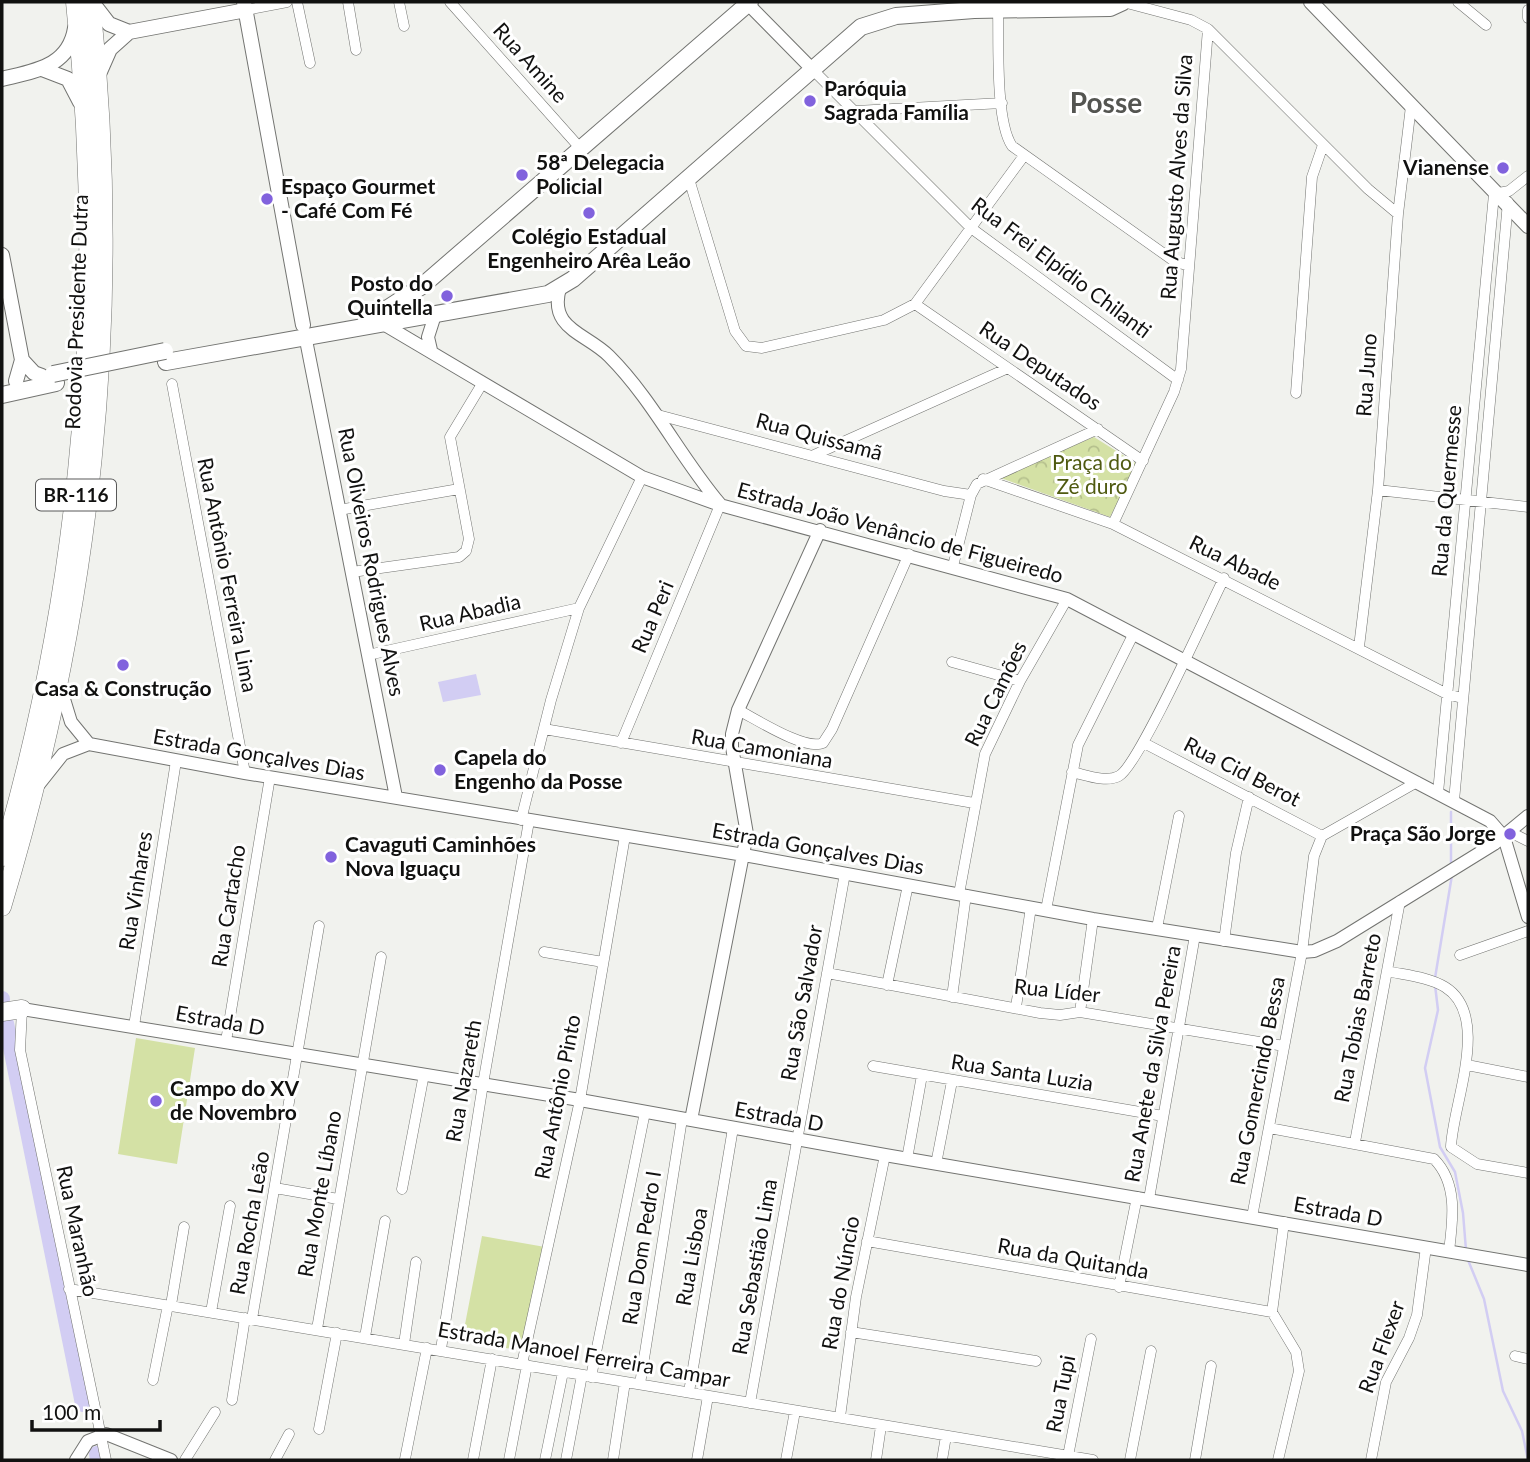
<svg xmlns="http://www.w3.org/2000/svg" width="1530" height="1462" viewBox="0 0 1530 1462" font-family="Lato,sans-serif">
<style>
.park{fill:url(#park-crowns)}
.garden{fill:#d4e1a5}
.water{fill:#d2cdf3}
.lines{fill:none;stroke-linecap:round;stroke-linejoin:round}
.stream{stroke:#d2cdf3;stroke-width:2.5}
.river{stroke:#d2cdf3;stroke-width:16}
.minor-casing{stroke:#737471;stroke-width:11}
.tertiary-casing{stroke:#737471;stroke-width:14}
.secondary-casing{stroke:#737471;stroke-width:16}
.primary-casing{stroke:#737471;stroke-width:18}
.motorway-casing{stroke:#737471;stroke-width:19}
.minor{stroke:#fff;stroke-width:10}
.tertiary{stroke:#fff;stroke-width:12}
.secondary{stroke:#fff;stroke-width:14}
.primary{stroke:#fff;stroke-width:16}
.motorway{stroke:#fff;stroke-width:18}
.primary-bridge-casing{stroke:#737471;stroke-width:18;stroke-linecap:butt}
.primary-bridge{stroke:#fff;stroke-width:16}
.poi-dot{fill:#8162dd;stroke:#fff;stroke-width:2.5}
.labels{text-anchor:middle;stroke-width:6;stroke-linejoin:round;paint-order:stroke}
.shield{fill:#fff;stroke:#585858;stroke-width:2}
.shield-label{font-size:19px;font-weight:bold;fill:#111110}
.street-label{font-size:21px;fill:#111110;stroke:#fff}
.poi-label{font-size:21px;font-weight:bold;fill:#111110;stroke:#fff;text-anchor:start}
.park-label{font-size:21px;fill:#4f5a10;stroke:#fff}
.district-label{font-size:28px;font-weight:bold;fill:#545551;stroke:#fff}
</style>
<defs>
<pattern id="park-crowns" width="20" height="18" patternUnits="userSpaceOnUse" patternTransform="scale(1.75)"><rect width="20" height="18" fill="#d4e1a5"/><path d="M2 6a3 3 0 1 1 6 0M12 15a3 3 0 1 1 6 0" fill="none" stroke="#b5c08d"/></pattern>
</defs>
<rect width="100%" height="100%" fill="#f1f2ee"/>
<path class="park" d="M1094,437L1137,464L1110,517L998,477Z"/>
<path class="garden" d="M136,1038L195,1048L177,1164L118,1154Z
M482,1236L545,1247L523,1351L462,1340Z"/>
<path class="water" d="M476,674L481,695L443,702L438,682Z"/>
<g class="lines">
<path class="stream" d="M1451,812V865
M1435,978L1452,875
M1435,985L1438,1010L1425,1068L1440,1147L1455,1172L1463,1213L1466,1250
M1468,1260L1484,1299L1503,1391L1522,1431L1528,1460"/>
<path class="river" d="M2,999V1000
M6,1023L83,1404
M97,1454L98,1460"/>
<g class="minor-casing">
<path id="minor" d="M297,2L310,63
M348,2L356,50
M399,2L404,26
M450,2L581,149
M1123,2L1191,20L1208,29L1368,189L1398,214
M1458,2L1486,25
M998,9C999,41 995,121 1012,146L1174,261L1189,266
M246,10L287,2
M1528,10V18
M811,68L971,228L1178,380
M856,111L1002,103
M689,179L735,331L746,346L762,348L884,320L915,304L1023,157
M915,304L1143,461
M172,384L245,773
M1296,393L1312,177L1323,145
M658,415L944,491L971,495
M814,455L1008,368
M983,479L1113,524L1447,694L1462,698
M1378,490L1528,507
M339,510L459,489
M1113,524L1174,392L1181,369L1208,29
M953,566L971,495L977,484L1098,429
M352,572L459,557L466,551L469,539L450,437L482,384
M1359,647L1378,490L1398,214L1411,106
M368,655L579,608
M952,662L1020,681
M738,710C756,719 805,751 823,743L832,729L909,554
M544,729L974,803
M621,743L720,505
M1144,743L1322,836
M1072,772C1086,775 1106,783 1119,776C1139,765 1209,608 1224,578
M1438,793L1494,194L1509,191L1528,176
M1454,801L1508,202
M521,820L551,700L579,608L642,477
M1510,832L1528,841
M959,894L985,754L1020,681L1067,599
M1046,910L1078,745L1133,635
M1157,928L1179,816
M1224,941L1236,853L1249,797
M544,952L603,962
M1460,955L1528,931
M1387,971C1405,975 1429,977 1445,987C1492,1016 1452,1106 1451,1147L1477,1164L1528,1173
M827,973L1040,1013L1060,1015L1080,1012L1284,1046
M887,985L908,885
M952,997L966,895
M1016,1007L1031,907
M22,1009L20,1050L106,1460
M1080,1012L1093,919
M134,1026L176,761
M226,1041L270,777
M1467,1065L1528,1077
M873,1066L1163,1116
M1269,1128L1434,1159C1458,1183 1453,1220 1449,1251
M1355,1142L1400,901
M907,1159L922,1075
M936,1164L952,1081
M275,1188L338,1199
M402,1189L424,1074
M1149,1199L1195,935
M1252,1217L1302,952L1314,856L1322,836L1417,782
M867,1241L1272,1312
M1119,1287L1137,1197
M69,1289L1093,1460
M171,1305L184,1227
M211,1312L230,1206
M252,1319L319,926
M317,1329L381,957
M851,1332L1036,1361
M365,1337L385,1221
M404,1344L416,1262
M441,1349L483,1084L529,821
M1515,1356L1528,1359
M522,1364L580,1100L625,836
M591,1377L645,1112
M153,1380L168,1305
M640,1384L682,1119
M689,1392L733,1128
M232,1400L245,1318
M750,1403L845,873
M840,1417L856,1297L885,1155
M319,1429L337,1333
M1068,1456L1091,1339
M405,1459L427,1348
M185,1460L215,1412
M275,1460L289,1434
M473,1460L492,1359
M509,1460L527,1365
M545,1460L563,1372
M566,1460L582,1375
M613,1460L625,1382
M697,1460L708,1396
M786,1460L795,1411
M876,1460L881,1426
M942,1460L946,1436
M1130,1460L1151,1351
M1195,1460L1211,1366
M1278,1460L1299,1371L1296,1352L1272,1312L1284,1222
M1371,1460L1386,1382L1409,1338L1417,1315L1426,1247"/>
</g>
<g class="tertiary-casing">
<path id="tertiary" d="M746,2L811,68
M560,288C548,329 586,333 609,356C653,400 680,457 720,504
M380,322L642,477L720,505L1067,599L1490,821L1504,837L1528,917
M305,335L396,797
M431,350L428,337L435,315
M60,686L71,722L89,744
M36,788L63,754L89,744L245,773L744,855L1093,919L1302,952L1314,951L1337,941L1494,844L1528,816
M22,1009L580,1100L885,1155L1528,1265
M691,1120L747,834L732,747V734L738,710L820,530
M76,1460L88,1441L106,1434L171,1460"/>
</g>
<g class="secondary-casing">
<path id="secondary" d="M92,2L109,24L129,32L246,10
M244,2L303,325
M1311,2L1528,226
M42,69L68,79L80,102
M99,74L110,49L129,32
M2,79C34,71 69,67 75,28
M2,255L22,360L16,381
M22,360L34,373L42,376"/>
</g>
<g class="primary-casing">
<path id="primary" d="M365,314L388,308L422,286L750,2
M166,362L548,294L573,279L861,27L896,16L974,10L1110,8L1123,2
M2,395L56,383"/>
</g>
<g class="motorway-casing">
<path id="motorway" d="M2,857C83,579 106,290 75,2
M2,907C92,608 124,313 91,2
M2,1012L22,1009"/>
</g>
<use href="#minor" class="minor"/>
<use href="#tertiary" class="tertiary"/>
<use href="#secondary" class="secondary"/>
<use href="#primary" class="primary"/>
<use href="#motorway" class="motorway"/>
<g class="primary-bridge-casing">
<path id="primary-bridge" d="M53,374L165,351"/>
</g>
<use href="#primary-bridge" class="primary-bridge"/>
</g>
<g class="poi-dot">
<circle cx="810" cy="101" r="7"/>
<circle cx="1503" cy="168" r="7"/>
<circle cx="522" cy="175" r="7"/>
<circle cx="267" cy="199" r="7"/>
<circle cx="589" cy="213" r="7"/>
<circle cx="447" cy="296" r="7"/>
<circle cx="123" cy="665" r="7"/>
<circle cx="440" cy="770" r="7"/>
<circle cx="1510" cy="834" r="7"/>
<circle cx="331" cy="857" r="7"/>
<circle cx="156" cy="1101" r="7"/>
</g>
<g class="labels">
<rect class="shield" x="36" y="479.5" width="80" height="31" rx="5"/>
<g class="shield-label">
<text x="76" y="502">BR-116</text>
</g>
<g class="street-label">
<text transform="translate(530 63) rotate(48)" y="7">Rua Amine</text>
<text transform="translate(1177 177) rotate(-86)" y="7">Rua Augusto Alves da Silva</text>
<text transform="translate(1061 268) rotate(37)" y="7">Rua Frei Elpídio Chilanti</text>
<text transform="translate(77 312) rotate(-88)" y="7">Rodovia Presidente Dutra</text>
<text transform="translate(1040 366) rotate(34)" y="7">Rua Deputados</text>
<text transform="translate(1367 375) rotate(-86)" y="7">Rua Juno</text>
<text transform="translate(819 437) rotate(15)" y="7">Rua Quissamã</text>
<text transform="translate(1447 491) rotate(-85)" y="7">Rua da Quermesse</text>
<text transform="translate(900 533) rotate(15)" y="7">Estrada João Venâncio de Figueiredo</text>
<text transform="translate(371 562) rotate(79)" y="7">Rua Oliveiros Rodrigues Alves</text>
<text transform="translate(1235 563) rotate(26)" y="7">Rua Abade</text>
<text transform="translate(227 575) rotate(79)" y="7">Rua Antônio Ferreira Lima</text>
<text transform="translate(470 613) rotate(-13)" y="7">Rua Abadia</text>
<text transform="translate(653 617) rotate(-67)" y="7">Rua Peri</text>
<text transform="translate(996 694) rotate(-64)" y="7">Rua Camões</text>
<text transform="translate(762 749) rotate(10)" y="7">Rua Camoniana</text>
<text transform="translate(259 755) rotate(10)" y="7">Estrada Gonçalves Dias</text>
<text transform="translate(1242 772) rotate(27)" y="7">Rua Cid Berot</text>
<text transform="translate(818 849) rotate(10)" y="7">Estrada Gonçalves Dias</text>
<text transform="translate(136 891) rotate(-81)" y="7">Rua Vinhares</text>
<text transform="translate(229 906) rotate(-81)" y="7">Rua Cartacho</text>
<text transform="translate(1057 991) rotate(6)" y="7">Rua Líder</text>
<text transform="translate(802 1003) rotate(-80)" y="7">Rua São Salvador</text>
<text transform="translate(1358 1018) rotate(-79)" y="7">Rua Tobias Barreto</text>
<text transform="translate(220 1021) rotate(10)" y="7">Estrada D</text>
<text transform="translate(1153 1064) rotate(-80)" y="7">Rua Anete da Silva Pereira</text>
<text transform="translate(1022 1073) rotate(9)" y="7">Rua Santa Luzia</text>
<text transform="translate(464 1081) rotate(-80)" y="7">Rua Nazareth</text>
<text transform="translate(1258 1081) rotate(-79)" y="7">Rua Gomercindo Bessa</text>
<text transform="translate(558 1097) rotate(-79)" y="7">Rua Antônio Pinto</text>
<text transform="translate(779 1117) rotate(10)" y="7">Estrada D</text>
<text transform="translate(320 1194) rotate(-80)" y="7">Rua Monte Líbano</text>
<text transform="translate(1338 1212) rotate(10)" y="7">Estrada D</text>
<text transform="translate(250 1223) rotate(-80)" y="7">Rua Rocha Leão</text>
<text transform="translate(77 1231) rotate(78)" y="7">Rua Maranhão</text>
<text transform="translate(642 1248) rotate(-81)" y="7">Rua Dom Pedro I</text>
<text transform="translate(692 1257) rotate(-80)" y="7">Rua Lisboa</text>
<text transform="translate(1073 1259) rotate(10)" y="7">Rua da Quitanda</text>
<text transform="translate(755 1267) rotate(-80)" y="7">Rua Sebastião Lima</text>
<text transform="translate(841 1283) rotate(-80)" y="7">Rua do Núncio</text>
<text transform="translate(1382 1347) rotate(-70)" y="7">Rua Flexer</text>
<text transform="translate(584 1355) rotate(10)" y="7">Estrada Manoel Ferreira Campar</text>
<text transform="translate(1061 1394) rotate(-79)" y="7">Rua Tupi</text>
</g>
<g class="poi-label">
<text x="824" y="96">Paróquia<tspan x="824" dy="24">Sagrada Família</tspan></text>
<text x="536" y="170">58ª Delegacia<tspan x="536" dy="24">Policial</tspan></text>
<text x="1489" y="175" text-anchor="end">Vianense</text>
<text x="281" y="194">Espaço Gourmet<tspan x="281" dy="24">- Café Com Fé</tspan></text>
<text x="589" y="244" text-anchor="middle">Colégio Estadual<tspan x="589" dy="24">Engenheiro Arêa Leão</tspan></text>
<text x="433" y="291" text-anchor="end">Posto do<tspan x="433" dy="24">Quintella</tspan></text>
<text x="123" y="696" text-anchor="middle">Casa &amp; Construção</text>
<text x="454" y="765">Capela do<tspan x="454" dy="24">Engenho da Posse</tspan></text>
<text x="1496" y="841" text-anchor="end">Praça São Jorge</text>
<text x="345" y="852">Cavaguti Caminhões<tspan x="345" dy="24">Nova Iguaçu</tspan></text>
<text x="170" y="1096">Campo do XV<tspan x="170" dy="24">de Novembro</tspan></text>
</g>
<g class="park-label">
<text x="1092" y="470">Praça do<tspan x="1092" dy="24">Zé duro</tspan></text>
</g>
<g class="district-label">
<text x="1106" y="113">Posse</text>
</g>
</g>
<rect width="1530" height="1462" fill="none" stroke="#111110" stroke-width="7"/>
<path d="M32 1420v10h128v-10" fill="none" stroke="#111110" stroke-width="3.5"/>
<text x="42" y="1420" font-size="21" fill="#111110" stroke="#ffffff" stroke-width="5" paint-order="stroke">100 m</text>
</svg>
